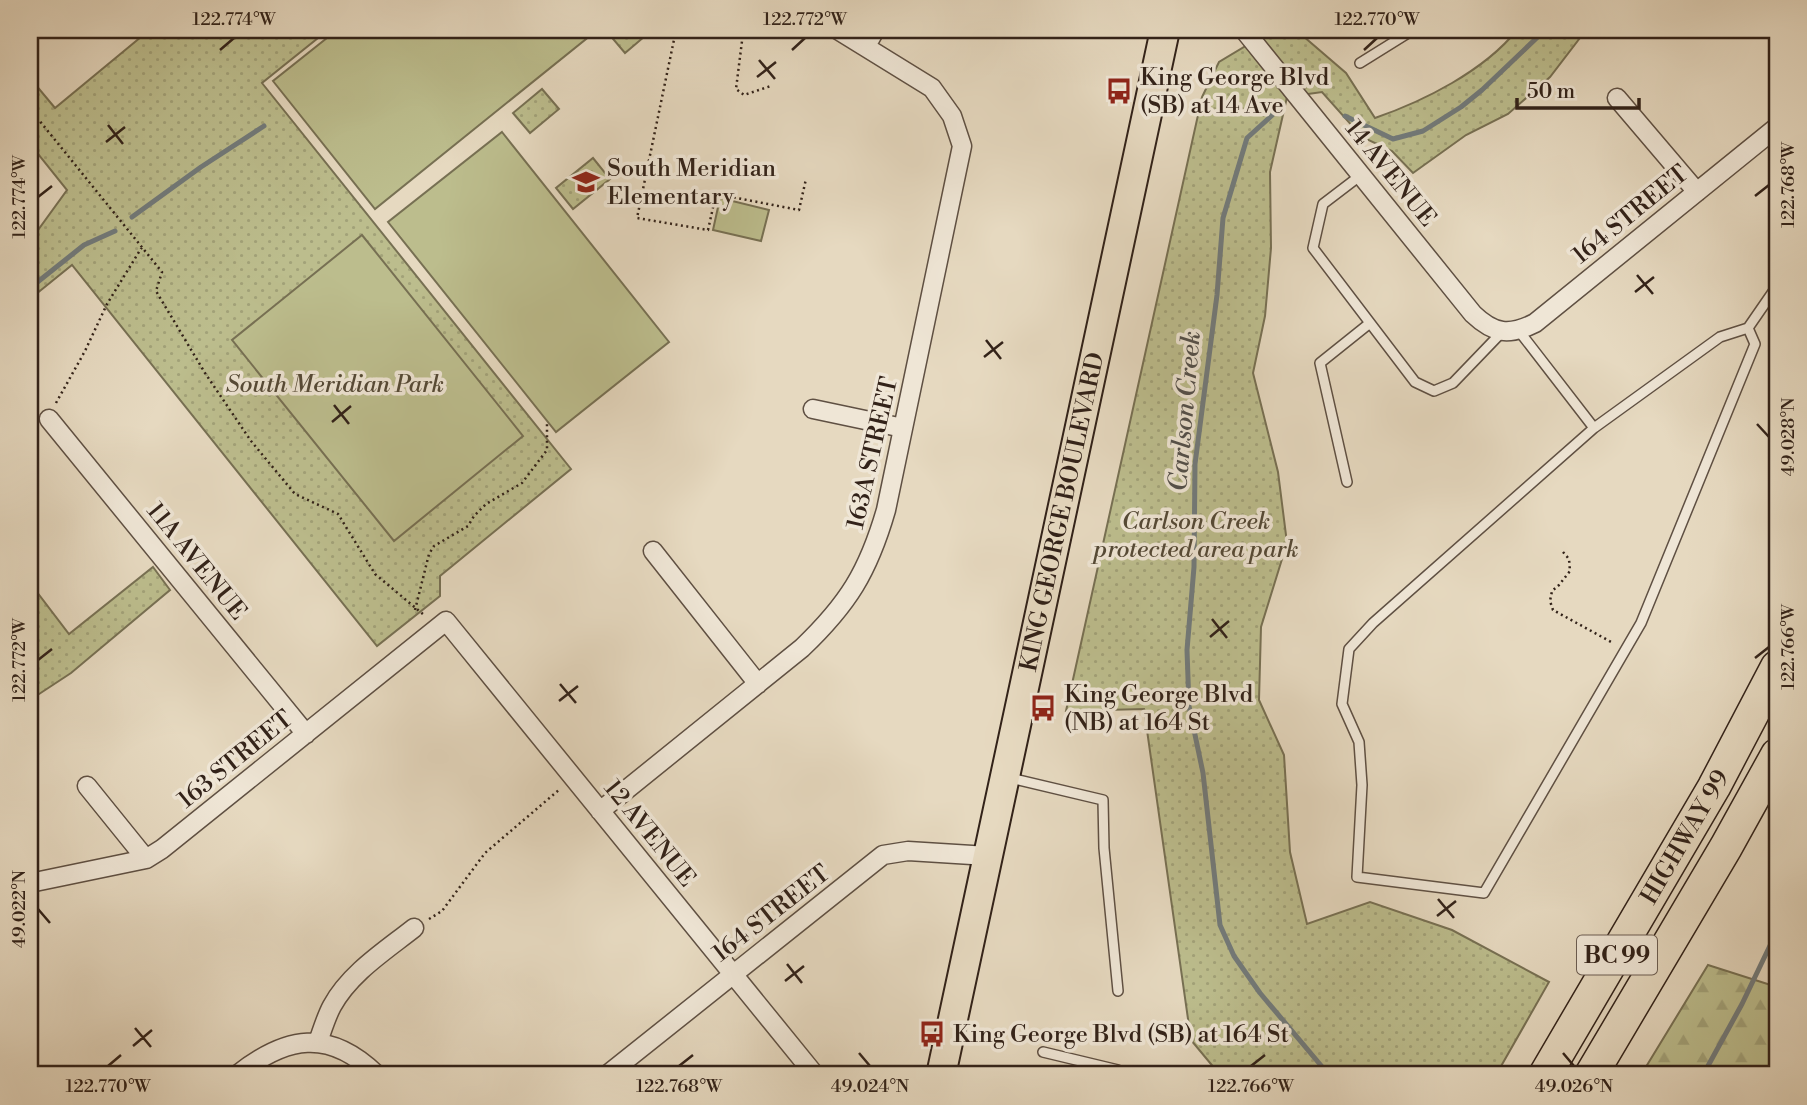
<svg xmlns="http://www.w3.org/2000/svg" width="1807" height="1105" viewBox="0 0 1807 1105" font-family="'Libre Bodoni',serif">
<style>
.grass{fill:url(#grass-dots);stroke:#777053;stroke-width:2}
.forest{fill:url(#forest-firs);stroke:#777053;stroke-width:2}
.pitch{fill:#bcbd8d;stroke:#777053;stroke-width:2}
.lines{fill:none;stroke-linecap:round;stroke-linejoin:round}
.stream{stroke:#727b7c;stroke-width:5}
.service-casing{stroke:#5f5043;stroke-width:12}
.minor-casing{stroke:#5f5043;stroke-width:21}
.primary-casing{stroke:#322219;stroke-width:32}
.motorway-casing{stroke:#322219;stroke-width:35}
.path{stroke:#322219;stroke-width:2.5;stroke-dasharray:2 3.5;stroke-linecap:butt}
.service{stroke:#efe6d6;stroke-width:9}
.minor{stroke:#efe6d6;stroke-width:18}
.primary{stroke:#e6d9c0;stroke-width:28}
.motorway{stroke:#e6d9c0;stroke-width:32}
.ticks{fill:none;stroke:#322219;stroke-width:2.5}
.labels{text-anchor:middle;stroke-width:7;stroke-linejoin:round;paint-order:stroke}
.shield{fill:#efe6d6;stroke:#6b5d52;stroke-width:2}
.shield-label{font-size:23px;font-weight:bold;fill:#322219}
.poi-label{font-size:24px;fill:#322219;stroke:#efe6d6;text-anchor:start}
.street-label{font-size:24px;fill:#322219;stroke:#efe6d6}
.park-label{font-size:24px;font-style:italic;fill:#544936;stroke:#efe6d6}
.water-label{font-size:26px;font-style:italic;fill:#524f4b;stroke:#efe6d6}
.neatline{fill:none;stroke:#322219;stroke-width:2.5}
.ticks-label{font-size:18px;text-anchor:middle;fill:#322219}
</style>
<defs>
<pattern id="grass-dots" width="8" height="8" patternUnits="userSpaceOnUse" patternTransform="scale(1.75)"><rect width="8" height="8" fill="#bcbd8d"/><path d="M2 2h.1M6 6h.1" fill="none" stroke="#a2a279" stroke-width="1.8" stroke-linecap="round"/></pattern>
<pattern id="forest-firs" width="22" height="20" patternUnits="userSpaceOnUse" patternTransform="scale(1.75)"><rect width="22" height="20" fill="#bcbd8d"/><path d="M5 1l3.5 6h-7zM16 11l3.5 6h-7z" fill="#a2a279"/></pattern>
</defs>
<rect width="100%" height="100%" fill="#e6d9c0"/>
<filter id="stains"><feTurbulence type="fractalNoise" baseFrequency=".00286" numOctaves="4"/><feColorMatrix values="0 0 0 0 .2 0 0 0 0 .09 0 0 0 0 .02 0 0 0 .5 -.17"/></filter>
<radialGradient id="worn" r=".72"><stop offset=".6" stop-color="#630" stop-opacity="0"/><stop offset="1" stop-color="#630" stop-opacity=".3"/></radialGradient>
<path class="grass" d="M183,30H328L262,83L571,469L440,576V596L377,646L72,265L30,299V237L38,230L67,190L30,144V78L55,108L147,32Z
M612,30H638L644,37L625,53L608,33Z
M1517,30H1586L1550,77L1508,114L1466,135L1413,173L1392,151L1362,137L1322,92L1287,97L1270,172L1271,248L1265,316L1253,373L1278,472L1287,543L1261,627L1259,700L1284,755L1290,852L1307,924L1370,902L1452,930L1549,982L1496,1075H1220L1191,1040L1144,709L1066,711L1202,97L1219,62L1264,35L1303,36L1346,73L1375,118C1424,101 1484,71 1517,30Z
M542,89L559,109L530,133L513,113Z
M593,158L610,179L573,209L556,188Z
M153,567L170,590L71,673L30,700V583L69,634Z"/>
<path class="forest" d="M1708,965L1777,987V1075H1641Z"/>
<path class="pitch" d="M337,30H587L591,35L375,209L273,81Z
M502,132L669,342L556,432L388,222Z
M720,198L769,210L761,241L713,230Z
M362,235L523,436L394,541L232,340Z"/>
<g class="lines">
<path class="stream" d="M1280,108L1247,138L1223,218L1217,295L1195,464L1194,567L1187,650L1189,706L1203,773L1220,925L1234,956L1260,993L1329,1075
M1345,116L1393,139L1423,131L1461,107L1482,90L1545,30
M132,217L201,167L264,126
M30,288L84,245L115,231
M1703,1075L1742,1004L1777,931"/>
<g class="service-casing">
<path id="service" d="M1360,63L1413,30
M1361,175L1323,204L1313,248L1415,382L1434,391L1453,383L1503,331
M1748,328L1755,344L1641,623L1484,893L1357,877L1362,785L1359,742L1342,704L1349,649L1373,623L1594,428L1720,337Z
M1748,328L1777,286
M1519,331L1594,428
M1347,482L1320,363L1370,323
M1010,778L1103,800L1104,848L1118,991
M1043,1052L1118,1070L1121,1075"/>
</g>
<g class="minor-casing">
<path id="minor" d="M1244,30L1473,314C1494,334 1509,336 1535,323L1777,127
M866,46L875,30
M1617,98L1697,192
M813,409L903,428
M49,419L306,734
M653,551L758,684
M87,786L146,859
M600,811L802,648C848,604 868,572 886,510L962,146L952,116L932,88L838,30
M30,883L146,859L162,849L446,621L815,1075
M318,1042C322,1031 326,1017 332,1006C350,973 385,951 414,928
M237,1075C286,1036 329,1028 377,1075
M607,1075L883,855L908,851L988,856"/>
</g>
<g class="primary-casing">
<g id="primary">
<path id="s1" d="M941,1075L1165,30"/>
</g>
</g>
<g class="motorway-casing">
<g id="motorway">
<path id="s2" d="M1545,1075L1714,787L1777,667"/>
<path d="M1591,1075L1726,847L1777,755"/>
</g>
</g>
<path class="path" d="M151,30V39
M676,30L637,218L708,230L716,194L799,210L806,179
M730,30L743,33L736,89L744,95L771,86
M30,109L162,272L156,291L205,373L251,441L295,494L338,514L375,574L424,615
M56,403L85,351L107,304L142,247
M1563,552L1569,559L1570,571L1559,585L1552,591L1550,601L1553,610L1613,643
M415,610L429,554L434,546L468,526L474,516L486,504L522,483L547,450V421
M429,919L442,911L485,853L560,789"/>
<use href="#service" class="service"/>
<use href="#minor" class="minor"/>
<use href="#primary" class="primary"/>
<use href="#motorway" class="motorway"/>
</g>
<path class="ticks" d="M220,50L234,38M792,50L805,38M1364,50L1377,38M759,60L775,79M757,77L776,62M108,125L123,144M106,142L125,127M1755,196L1769,185M38,197L52,186M1637,275L1653,294M1635,292L1654,277M986,340L1001,359M984,357L1003,342M334,405L349,424M332,422L351,406M1757,424L1769,437M1212,619L1227,638M1210,637L1229,621M1755,658L1769,647M38,660L52,649M560,684L576,703M559,701L578,686M1438,899L1454,918M38,909L50,923M1437,916L1456,901M787,964L802,983M785,981L804,966M135,1028L151,1047M133,1046L152,1030M859,1053L870,1066M1563,1053L1574,1066M108,1066L121,1055M679,1066L693,1055M1251,1066L1265,1055"/>
<defs>
<g id="bus-bare" transform="scale(2.1)"><path d="M-5-6H5V4H4V6H2V4H-2V6H-4V4H-5ZM-3.5-4V0h7V-4ZM-3.5 1.2v1.5H-2V1.2ZM2 1.2v1.5H3.5V1.2Z" fill="#8f2418" stroke="#efe6d6" stroke-width="2.5" paint-order="stroke"/></g>
<g id="school-bare" transform="scale(2.1)"><path d="M0-5L7-2L0 1L-7-2ZM-4 1L0 2.5L4 1V4Q0 6-4 4Z" fill="#8f2418" stroke="#efe6d6" stroke-width="2.5" paint-order="stroke"/></g>
</defs>
<g fill-rule="evenodd">
<use href="#bus-bare" x="1119" y="91"/>
<use href="#school-bare" x="586" y="182"/>
<use href="#bus-bare" x="1043" y="708"/>
<use href="#bus-bare" x="932" y="1034"/>
</g>
<g class="labels">
<rect class="shield" x="1577" y="935.5" width="80" height="39" rx="5"/>
<g class="shield-label">
<text x="1617" y="963">BC 99</text>
</g>
<g class="poi-label">
<text x="1140" y="85">King George Blvd<tspan x="1140" dy="28">(SB) at 14 Ave</tspan></text>
<text x="607" y="176">South Meridian<tspan x="607" dy="28">Elementary</tspan></text>
<text x="1064" y="702">King George Blvd<tspan x="1064" dy="28">(NB) at 164 St</tspan></text>
<text x="953" y="1042">King George Blvd (SB) at 164 St</text>
</g>
<g class="street-label">
<text transform="translate(1391 173) rotate(51)" y="8">14 AVENUE</text>
<text transform="translate(1630 214) rotate(-39)" y="8">164 STREET</text>
<text transform="translate(872 453) rotate(-77)" y="8">163A STREET</text>
<text dy="8" stroke="none"><textPath href="#s1" startOffset="576">KING GEORGE BOULEVARD</textPath></text>
<text transform="translate(197 561) rotate(51)" y="8">11A AVENUE</text>
<text transform="translate(235 759) rotate(-39)" y="8">163 STREET</text>
<text transform="translate(650 833) rotate(51)" y="8">12 AVENUE</text>
<text dy="8" stroke="none"><textPath href="#s2" startOffset="276">HIGHWAY 99</textPath></text>
<text transform="translate(771 913) rotate(-38)" y="8">164 STREET</text>
</g>
<g class="park-label">
<text x="335" y="392">South Meridian Park</text>
<text x="1196" y="529">Carlson Creek<tspan x="1196" dy="28">protected area park</tspan></text>
</g>
<g class="water-label">
<text transform="translate(1184 411) rotate(-85)" y="9">Carlson Creek</text>
</g>
</g>
<rect width="1807" height="1105" fill="none" stroke="#e6d9c0" stroke-width="77"/>
<path d="M1517 98v10h122v-10" fill="none" stroke="#322219" stroke-width="3.5"/>
<text x="1527" y="98" font-size="21" fill="#322219" stroke="#efe6d6" stroke-width="5" paint-order="stroke">50 m</text>
<rect x="38" y="38" width="1731" height="1028" class="neatline"/>
<g class="ticks-label">
<text x="234" y="25">122.774°W</text>
<text x="805" y="25">122.772°W</text>
<text x="1377" y="25">122.770°W</text>
<text transform="translate(1788 185) rotate(-90)" y="6">122.768°W</text>
<text transform="translate(19 197) rotate(-90)" y="6">122.774°W</text>
<text transform="translate(1788 437) rotate(-90)" y="6">49.028°N</text>
<text transform="translate(1788 647) rotate(-90)" y="6">122.766°W</text>
<text transform="translate(19 660) rotate(-90)" y="6">122.772°W</text>
<text transform="translate(19 909) rotate(-90)" y="6">49.022°N</text>
<text x="108" y="1092">122.770°W</text>
<text x="679" y="1092">122.768°W</text>
<text x="870" y="1092">49.024°N</text>
<text x="1251" y="1092">122.766°W</text>
<text x="1574" y="1092">49.026°N</text>
</g>
<rect width="100%" height="100%" filter="url(#stains)"/>
<rect width="100%" height="100%" fill="url(#worn)"/>
</svg>
